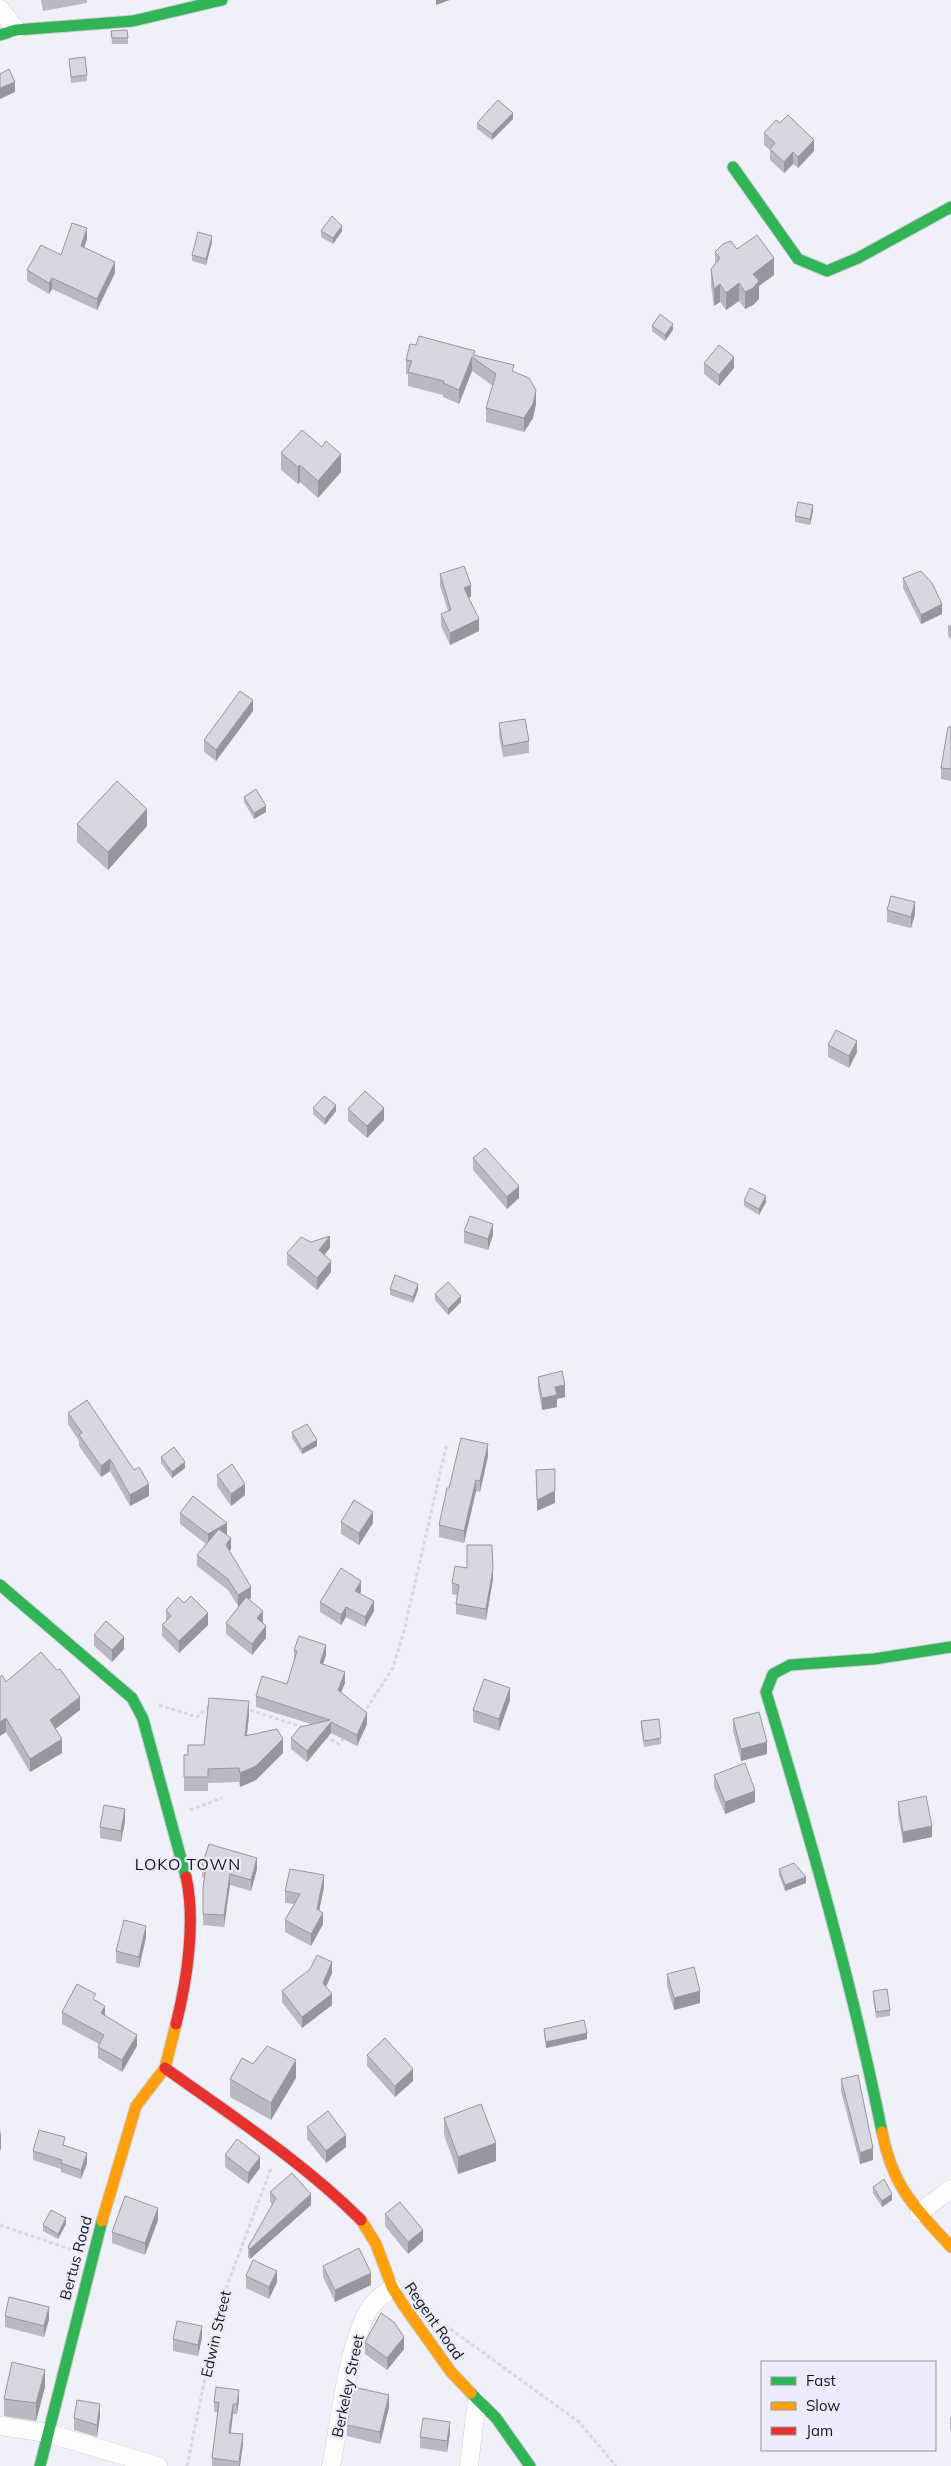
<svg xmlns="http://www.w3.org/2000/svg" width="951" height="2466" viewBox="0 0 951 2466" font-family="Mulish,sans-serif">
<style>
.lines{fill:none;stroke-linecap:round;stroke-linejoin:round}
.street-casing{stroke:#ceced8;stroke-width:19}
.fast-casing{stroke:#ceced8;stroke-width:13}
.slow-casing{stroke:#ceced8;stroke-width:13}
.jam-casing{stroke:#ceced8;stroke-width:13}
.path{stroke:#dadadd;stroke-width:3;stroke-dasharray:4 2.5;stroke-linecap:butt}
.street{stroke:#fdfdfe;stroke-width:18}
.fast{stroke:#30b455;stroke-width:11}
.slow{stroke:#ff9f0a;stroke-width:11}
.jam{stroke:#e5322d;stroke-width:11}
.wall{fill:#b9b9c2}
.shaded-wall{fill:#96969e}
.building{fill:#d7d7e1;stroke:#96969e}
.labels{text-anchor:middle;stroke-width:4.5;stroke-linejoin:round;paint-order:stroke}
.street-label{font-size:15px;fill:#14131d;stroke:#ececfe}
.neighbourhood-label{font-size:16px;letter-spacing:1px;fill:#14131d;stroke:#ececfe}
</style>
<rect width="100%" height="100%" fill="#f0f0fa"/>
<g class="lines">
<g class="street-casing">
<path id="street" d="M0,9L16,30
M919,2213L951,2189
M0,2426L47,2433L158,2466
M331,2466C340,2423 348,2338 372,2305C377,2298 386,2293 392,2287
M469,2466L477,2400"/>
</g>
<g class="fast-casing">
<path id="fast" d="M0,35L16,30L133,21L222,0
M733,167L798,259L827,271L858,258L951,207
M0,1585L132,1698L143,1719L186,1877
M882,2132C852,1983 810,1837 766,1692L773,1674L790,1665L874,1659L951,1647
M471,2393L496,2418L530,2466
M40,2466L102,2221"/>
</g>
<g class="slow-casing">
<path id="slow" d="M882,2132C893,2188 914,2206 951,2247
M361,2220L376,2244L392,2287L404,2306L451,2372L471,2393
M102,2221L136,2106L165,2068L176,2024"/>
</g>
<g class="jam-casing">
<path id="jam" d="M176,2024C187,1981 196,1920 186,1877
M165,2068C232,2116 303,2162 361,2220"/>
</g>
<path class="path" d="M159,1705L197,1717L210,1705
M244,1708L302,1727
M363,1714L393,1668L404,1631L447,1443
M325,1736L339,1744L345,1737
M190,1810L222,1798
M0,2225L72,2250
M445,2325L579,2422L616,2466
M187,2466L220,2305L271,2168"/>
<use href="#street" class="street"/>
<use href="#fast" class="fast"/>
<use href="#slow" class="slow"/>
<use href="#jam" class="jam"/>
</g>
<path class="wall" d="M41,0H87V3L43,11Z
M111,31L128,38V44H112Z
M69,59L87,75V81L71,83Z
M513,119L492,140L477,129V123Z
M764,133L814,151L798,168L793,164L784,173L770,160V150L764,145Z
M321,231H342L333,244L321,237Z
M87,239L84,247L115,273L97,310L52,289L49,294L27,281V270L61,255Z
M212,242L206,265L192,261V255Z
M737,249L774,275L759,286V299L753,305L745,309L739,301L726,310L720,302L714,306L711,286V269L715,264V252Z
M652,326L673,330L665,341L652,331Z
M416,345L475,355L514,372L536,404L533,418L524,432L486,422V408L493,386L472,371L459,404L443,397V395L408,386V374H406V360Z
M704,363L734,368L719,386L704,374Z
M281,453L341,472L318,498L300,482L298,484L281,470Z
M813,511L810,525L795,522V516Z
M440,574L471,597L468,598L479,631L450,645L441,626V614L448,611L440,586Z
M903,578L942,614L921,624L903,588Z
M951,625V640L948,636V627Z
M253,711L216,761L204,752V740Z
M499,723L529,741V753L503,757L499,735Z
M951,727V781L941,779V768Z
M244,797L266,812L254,819L244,802Z
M77,824L147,826L108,870L77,842Z
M887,910L915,914L911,928L887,922Z
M828,1045L857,1052L849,1068L828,1057Z
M313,1108L336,1111L325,1125L313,1114Z
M348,1109L384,1120L367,1138L348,1121Z
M473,1158L519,1198L507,1209L473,1170Z
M744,1201L766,1202L759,1215L744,1206Z
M464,1231L493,1235L488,1250L464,1243Z
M311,1242L330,1248L324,1255L331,1272L317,1290L287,1265V1253Z
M390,1289L418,1290L413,1303L390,1295Z
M435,1294L461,1302L448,1315L435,1300Z
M538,1377L565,1397L557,1399V1407L542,1410L538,1388Z
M68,1413L149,1496L130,1506L110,1471L101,1477L79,1446V1441L68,1424Z
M292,1432L317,1446L302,1454L292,1438Z
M488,1456L480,1492L476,1491L464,1543L439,1537V1525L449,1488Z
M161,1457L185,1468L172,1478L161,1463Z
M217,1475L245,1495L231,1506L217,1486Z
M180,1513L227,1535L231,1549L229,1551L251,1598L249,1599L263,1622L266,1638L252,1655L226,1634V1623L241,1604L238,1606L228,1590L197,1566V1555L206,1544L180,1524Z
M341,1522L373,1523L359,1545L341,1534Z
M467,1568L493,1579L486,1620L456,1614V1604L457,1595L452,1594V1583Z
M361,1591L360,1594L374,1611L365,1627L346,1617L341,1625L320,1612V1602Z
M166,1610L208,1625L179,1653L162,1636V1625L166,1621Z
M94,1635L124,1649L112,1662L94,1646Z
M294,1650L326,1655L323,1664L345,1683L341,1692L367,1724L357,1746L331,1733L307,1762L291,1749V1738L311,1724L256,1707V1696L287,1684L294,1660Z
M6,1682L80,1710L55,1729L62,1753L30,1772L6,1732L0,1736Z
M510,1700L499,1731L473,1722V1710Z
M249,1715L247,1736L283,1753L256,1780L240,1787L239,1782L208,1783V1791H184V1755H188Z
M733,1719L767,1754L741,1761L733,1731Z
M641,1721L661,1738V1744L644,1747L641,1727Z
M714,1775L755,1802L725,1814L714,1787Z
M898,1802L932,1837L903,1843L898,1814Z
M125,1821L121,1842L100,1838V1827Z
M202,1865L257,1869L251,1891L230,1885L224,1927L203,1925V1888L204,1878L202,1877Z
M779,1869L806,1883L785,1891L779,1875Z
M324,1887L319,1911L323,1924L311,1946L285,1932V1920L294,1904L285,1903V1891Z
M146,1937L139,1968L116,1963V1951Z
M332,1973L326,1987L332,2005L302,2028L282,2002V1991Z
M667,1974L700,2003L674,2010L667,1986Z
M873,1991L890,2010V2016L876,2018L873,1997Z
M96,2001L105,2015L137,2046L122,2072L98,2058V2047L99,2044L62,2024V2012Z
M544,2029L587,2039L546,2048L544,2035Z
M367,2055L413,2081L395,2097L367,2066Z
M253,2064L296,2078L271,2120L230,2097V2079Z
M841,2079L873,2160L860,2164L841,2091Z
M444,2118L496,2161L458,2174L444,2135Z
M307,2127L346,2147L326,2163L307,2139Z
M65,2146L87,2163L81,2179L61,2172V2169L33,2160V2151Z
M225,2155L260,2168L248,2184L225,2167Z
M873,2187L892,2200L882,2207L873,2193Z
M270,2192L311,2205L250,2259L248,2257V2247L272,2205L270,2202Z
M385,2214L423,2241L408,2254L385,2226Z
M158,2220L145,2255L112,2243V2232Z
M66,2224L58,2239L43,2231V2225Z
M323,2266L371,2285L335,2302L323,2277Z
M246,2276L277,2282L269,2299L246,2288Z
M5,2316L49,2319L44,2337L5,2327Z
M202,2337L198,2356L173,2351V2339Z
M365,2342L404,2349L387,2370L365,2354Z
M45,2387L36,2421L4,2416V2399Z
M239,2400L237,2414H233L231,2433L243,2444L240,2466H212V2458L218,2412H214V2402Z
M389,2407L380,2444L347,2436V2425Z
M100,2416L97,2437L74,2430V2418Z
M951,2416V2430L950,2429V2418Z
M450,2433L447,2452L420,2448V2437Z"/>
<path class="shaded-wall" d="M436,0H450L436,5Z
M15,82V92L0,99V88Z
M513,113V119L492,140V134Z
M814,140V151L798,168V157Z
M793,152V164L784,173V162Z
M342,226V231L333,244V238Z
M87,228V239L81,257V246Z
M212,236V242L206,265V259Z
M774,258V275L759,286V299L753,305L745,309V292L753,274Z
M115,262V273L97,310V299Z
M52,278V289L49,294V283Z
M739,283V301L726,310V293Z
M720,284V302L714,306V289Z
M673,324V330L665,341V335Z
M472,357V371L459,404V390Z
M734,357V368L719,386V375Z
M536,390V404L533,418L524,432V418Z
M341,454V472L318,498V481Z
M300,465V482L298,484V467Z
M813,505V511L810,525V519Z
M471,585V597L464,599V588Z
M942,604V614L921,624V615Z
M479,619V631L450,645V633Z
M253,700V711L216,761V750Z
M266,806V812L254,819V813Z
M147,809V826L108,870V852Z
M915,902V914L911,928V917Z
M857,1041V1052L849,1068V1056Z
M336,1105V1111L325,1125V1119Z
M384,1108V1120L367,1138V1126Z
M519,1186V1198L507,1209V1197Z
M766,1196V1202L759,1215V1209Z
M493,1224V1235L488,1250V1239Z
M330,1236V1248L319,1262V1250Z
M331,1261V1272L317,1290V1278Z
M418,1284V1290L413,1303V1297Z
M461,1296V1302L448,1315V1309Z
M565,1385V1397L557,1399V1407L542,1410V1398L555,1387Z
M317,1440V1446L302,1454V1449Z
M488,1444V1456L480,1492V1481Z
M110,1459V1471L101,1477V1466Z
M185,1462V1468L172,1478V1472Z
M476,1480V1491L464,1543V1531Z
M149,1484V1496L130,1506V1495Z
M245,1484V1495L231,1506V1494Z
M555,1491V1503L537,1511V1500Z
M373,1512V1523L359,1545V1533Z
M227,1523V1535L208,1546V1534Z
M231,1538V1549L226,1556V1545Z
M493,1569V1579L486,1620V1609Z
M361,1581V1591L355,1601V1591Z
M251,1587V1598L238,1606V1595Z
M374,1601V1611L365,1627V1617Z
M346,1607V1617L341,1625V1615Z
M263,1611V1622L257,1630V1618Z
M208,1613V1625L179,1653V1641Z
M266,1626V1638L252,1655V1644Z
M124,1637V1649L112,1662V1650Z
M326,1645V1655L320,1674V1663Z
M345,1672V1683L338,1700V1690Z
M510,1688V1700L499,1731V1719Z
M80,1697V1710L50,1733V1720Z
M249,1701V1715L245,1750V1736Z
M367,1713V1724L357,1746V1735Z
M6,1718V1732L0,1736V1722Z
M331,1722V1733L307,1762V1751Z
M62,1739V1753L30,1772V1759Z
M283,1739V1753L256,1780L240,1787V1773Z
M767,1742V1754L741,1761V1749Z
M755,1791V1802L725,1814V1802Z
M125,1809V1821L121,1842V1831Z
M932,1826V1837L903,1843V1832Z
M257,1858V1869L251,1891V1880Z
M230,1874V1885L224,1927V1915Z
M324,1875V1887L317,1921V1909Z
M806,1877V1883L785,1891V1885Z
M323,1913V1924L311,1946V1934Z
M146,1926V1937L139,1968V1957Z
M332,1962V1973L323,1994V1983Z
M700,1991V2003L674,2010V1998Z
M332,1994V2005L302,2028V2017Z
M105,2006V2018L101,2013Z
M587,2033V2039L546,2048V2042Z
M137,2035V2046L122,2072V2060Z
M296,2060V2078L271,2120V2103Z
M413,2069V2081L395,2097V2086Z
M1,2131V2148L0,2151V2134Z
M346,2135V2147L326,2163V2151Z
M496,2143V2161L458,2174V2157Z
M873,2148V2160L860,2164V2153Z
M87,2153V2163L81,2179V2170Z
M260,2157V2168L248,2184V2173Z
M311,2194V2205L250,2259V2249Z
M892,2194V2200L882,2207V2201Z
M158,2208V2220L145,2255V2243Z
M66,2218V2224L58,2239V2234Z
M423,2230V2241L408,2254V2242Z
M277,2271V2282L269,2299V2287Z
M371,2273V2285L335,2302V2290Z
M49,2307V2319L44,2337V2326Z
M202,2326V2337L198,2356V2345Z
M404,2337V2349L387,2370V2358Z
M45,2370V2387L36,2421V2403Z
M239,2390V2400L237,2414V2404Z
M389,2395V2407L380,2444V2432Z
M100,2404V2416L97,2437V2425Z
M233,2404V2414L229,2442V2433Z
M450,2422V2433L447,2452V2441Z
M243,2434V2444L240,2466H239Z"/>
<path class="building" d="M127,30L128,38H112L111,31Z
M85,57L87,75L71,77L69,59Z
M9,69L15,82L0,88V74Z
M498,100L513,113L492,134L477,123Z
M788,115L814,140L798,157L793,152L784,162L770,149L775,143L764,133L776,120L780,123Z
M332,216L342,226L333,238L321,231Z
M72,223L87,228L81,246L115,262L97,299L52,278L49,283L27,270L41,245L61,255Z
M198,232L212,236L206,259L192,255Z
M757,235L774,258L753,274L759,281L753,288L745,292L739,283L726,293L720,284L714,289L711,269L720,258L715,252L723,244L731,241L737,249Z
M660,314L673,324L665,335L652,326Z
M419,336L475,351L473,355L514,365L512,371L529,378L536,390L533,404L524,418L486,408L496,374L472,357L459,390L443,383L444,381L408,372L412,361L406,360L410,344L416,345Z
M719,345L734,357L719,375L704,363Z
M302,430L322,447L326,441L341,454L318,481L300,465L298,467L281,453Z
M798,502L813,505L810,519L795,516Z
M464,566L471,585L464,588L479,619L450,633L441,614L451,610L440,574Z
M921,571L932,583L942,604L921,615L903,578Z
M951,625V631L948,627Z
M240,691L253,700L216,750L204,740Z
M525,719L529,741L503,746L499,723Z
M948,727H951V769L941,768Z
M117,781L147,809L108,852L77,824Z
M256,789L266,806L254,813L244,797Z
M891,896L915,902L911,917L887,910Z
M836,1030L857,1041L849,1056L828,1045Z
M365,1091L384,1108L367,1126L348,1109Z
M324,1096L336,1105L325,1119L313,1108Z
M485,1148L519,1186L507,1197L473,1158Z
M750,1188L766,1196L759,1209L744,1201Z
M470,1216L493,1224L488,1239L464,1231Z
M330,1236L319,1250L331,1261L317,1278L287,1253L301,1237L311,1242Z
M395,1275L418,1284L413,1297L390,1289Z
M448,1282L461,1296L448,1309L435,1294Z
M562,1371L565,1385L555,1387L557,1395L542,1398L538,1377Z
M87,1400L134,1470L139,1467L149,1484L130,1495L110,1459L101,1466L79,1435L82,1433L68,1413Z
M307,1424L317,1440L302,1449L292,1432Z
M461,1438L488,1444L480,1481L476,1480L464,1531L439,1525L447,1488H449Z
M174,1447L185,1462L172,1472L161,1457Z
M232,1464L245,1484L231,1494L217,1475Z
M555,1469V1491L537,1500L536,1470Z
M193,1496L227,1523L208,1534L180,1513Z
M354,1500L373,1512L359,1533L341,1522Z
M219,1529L231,1538L226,1545L251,1587L238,1595L228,1579L197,1555Z
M467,1545H492L493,1569L486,1609L456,1604L459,1585L452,1583L455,1566L467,1568Z
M341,1568L361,1581L355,1591L374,1601L365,1617L346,1607L341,1615L320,1602Z
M191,1596L208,1613L179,1641L162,1625L171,1616L166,1610L178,1597L184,1603Z
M246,1597L263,1611L257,1618L266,1626L252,1644L226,1623Z
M106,1621L124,1637L112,1650L94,1635Z
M299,1636L326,1645L320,1663L345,1672L338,1690L367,1713L357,1735L331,1722L307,1751L291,1738L300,1727L330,1720L256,1696L262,1676L287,1684L297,1651L294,1650Z
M41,1652L57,1670L60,1669L80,1697L50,1720L62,1739L30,1759L6,1718L0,1722V1677L2,1675L6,1682Z
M484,1679L510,1688L499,1719L473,1710Z
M209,1698L249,1701L245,1736L277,1729L283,1739L256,1766L240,1773L239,1768L208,1769V1777H184V1755H188V1745H204Z
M759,1712L767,1742L741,1749L733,1719Z
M659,1719L661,1738L644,1741L641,1721Z
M745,1763L755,1791L725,1802L714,1775Z
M926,1796L932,1826L903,1832L898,1802Z
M104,1805L125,1809L121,1831L100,1827Z
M209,1844L257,1858L251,1880L230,1874L224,1915L203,1914V1888L206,1867L202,1865Z
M794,1863L806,1877L785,1885L779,1869Z
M290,1869L324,1875L317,1909L323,1913L311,1934L285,1920L300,1894L285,1891Z
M124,1920L146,1926L139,1957L116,1951Z
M317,1955L332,1962L323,1983L332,1994L302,2017L282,1991L310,1969Z
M694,1967L700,1991L674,1998L667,1974Z
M77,1984L96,1994L93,1999L105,2006L101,2013L137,2035L122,2060L98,2047L104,2035L62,2012Z
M887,1989L890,2010L876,2012L873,1991Z
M584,2020L587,2033L546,2042L544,2029Z
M385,2038L413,2069L395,2086L367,2055Z
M267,2046L296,2060L271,2103L230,2079L242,2058L253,2064Z
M858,2075L873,2148L860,2153L841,2079Z
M481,2104L496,2143L458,2157L444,2118Z
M328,2111L346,2135L326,2151L307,2127Z
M39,2130L65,2137L63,2145L87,2153L81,2170L61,2163L62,2160L33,2151Z
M237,2139L260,2157L248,2173L225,2155Z
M292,2173L311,2194L250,2249L248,2247L276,2198L270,2192Z
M884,2179L892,2194L882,2201L873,2187Z
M125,2196L158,2208L145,2243L112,2232Z
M400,2202L423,2230L408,2242L385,2214Z
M51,2210L66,2218L58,2234L43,2225Z
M359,2248L371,2273L335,2290L323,2266Z
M253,2260L277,2271L269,2287L246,2276Z
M9,2297L49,2307L44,2326L5,2316Z
M381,2313L394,2322L404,2337L387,2358L365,2342Z
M177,2321L202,2326L198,2345L173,2339Z
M12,2362L45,2370L36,2403L4,2399Z
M216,2387L239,2390L237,2404H233L229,2433L243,2434L239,2462L212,2458L219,2402H214Z
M354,2387L389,2395L380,2432L347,2425Z
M77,2400L100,2404L97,2425L74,2418Z
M423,2418L450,2422L447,2441L420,2437Z"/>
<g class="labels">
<g class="street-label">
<text transform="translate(76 2258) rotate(-75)" y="5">Bertus Road</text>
<text transform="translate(434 2321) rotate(55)" y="5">Regent Road</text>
<text transform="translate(216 2334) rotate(-77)" y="5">Edwin Street</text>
<text transform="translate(348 2386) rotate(-78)" y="5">Berkeley Street</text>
</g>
<g class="neighbourhood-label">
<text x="188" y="1870">LOKO TOWN</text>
</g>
</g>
<rect x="761" y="2361" width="175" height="90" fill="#ececfe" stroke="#9695a4"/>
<rect x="771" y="2377" width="25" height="8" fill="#30b455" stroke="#9695a4"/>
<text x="806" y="2386" font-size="15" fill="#14131d">Fast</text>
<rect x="771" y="2402" width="25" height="8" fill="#ff9f0a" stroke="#9695a4"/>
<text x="806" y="2411" font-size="15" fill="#14131d">Slow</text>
<rect x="771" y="2427" width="25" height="8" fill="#e5322d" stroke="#9695a4"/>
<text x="806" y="2436" font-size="15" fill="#14131d">Jam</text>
</svg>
